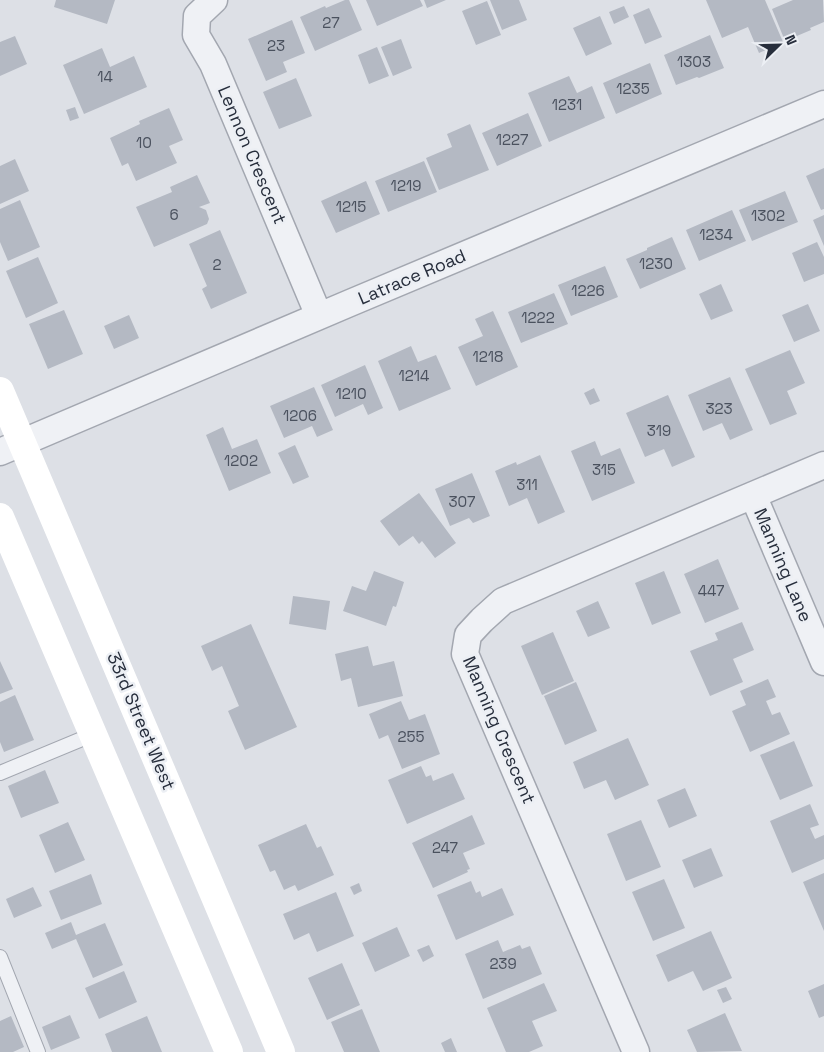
<svg xmlns="http://www.w3.org/2000/svg" width="824" height="1052" viewBox="0 0 824 1052" font-family="'Space Grotesk',sans-serif">
<style>
.building{fill:#b4b9c3}
.lines{fill:none;stroke-linecap:round;stroke-linejoin:round}
.service-casing{stroke:#a3a7b0;stroke-width:16}
.minor-casing{stroke:#a3a7b0;stroke-width:29}
.service{stroke:#eff1f5;stroke-width:14}
.minor{stroke:#eff1f5;stroke-width:26}
.secondary{stroke:#fff;stroke-width:28}
.labels{text-anchor:middle;stroke-width:5;stroke-linejoin:round;paint-order:stroke}
.number-label{font-size:15px;fill:#4a515e}
.street-label{font-size:18px;fill:#272e3c;stroke:#eceff4}
</style>
<rect width="100%" height="100%" fill="#dde0e6"/>
<path class="building" d="M56,0H115L107,24L54,7Z
M345,0H349L362,30L315,51L300,17L325,6L326,8Z
M366,0H420L423,6L377,26Z
M424,0H446L427,8Z
M490,0H519L527,20L502,30Z
M706,0H765L783,42L759,53L748,27L722,38Z
M793,0H823L824,22L810,28L811,30L785,41L772,9Z
M487,1L501,35L476,45L462,11Z
M624,6L629,17L614,24L609,12Z
M649,8L662,37L645,44L633,15Z
M600,16L612,44L586,56L573,28Z
M292,20L305,53L283,62L287,72L266,81L248,39Z
M710,35L724,68L699,78L697,77L676,85L664,55Z
M15,36L27,64L0,76V42Z
M401,39L412,68L393,76L381,47Z
M377,47L389,76L369,84L358,55Z
M102,48L110,67L134,56L147,87L84,114L63,65Z
M650,63L662,94L616,114L603,83Z
M569,76L577,93L592,86L605,118L549,142L528,93Z
M296,78L312,116L279,129L263,92Z
M75,107L79,118L70,121L66,110Z
M169,108L183,140L169,146L177,163L136,181L128,163L122,166L110,138L140,124L139,121Z
M528,113L542,146L497,166L482,133Z
M470,124L489,170L439,190L426,158L452,147L447,134Z
M15,159L29,191L0,204V166Z
M424,161L437,192L388,212L375,181Z
M824,168V209L821,210L806,176Z
M197,175L210,203L199,207L206,210L209,219L207,224L154,247L136,207L172,192L170,187Z
M366,181L380,214L336,233L321,201Z
M785,191L798,222L752,241L739,210Z
M20,200L40,247L8,261L0,242V209Z
M732,210L746,241L699,261L686,230Z
M824,215V246L813,220Z
M220,230L247,293L211,309L202,289L207,286L189,244Z
M672,237L686,269L640,289L626,259L647,250V248Z
M817,242L824,257V274L804,282L792,253Z
M38,257L58,303L26,318L6,271Z
M605,266L618,297L571,316L558,285Z
M721,284L733,311L711,320L699,294Z
M554,293L568,324L521,343L508,312Z
M808,304L820,331L794,342L782,315Z
M64,310L83,354L48,369L29,324Z
M493,311L518,367L476,386L458,347L483,336L475,319Z
M129,315L139,338L114,349L104,326Z
M411,346L418,362L436,355L451,389L399,411L378,361Z
M790,350L805,383L787,391L797,414L770,425L745,369Z
M365,365L383,408L368,415L363,404L335,417L321,385Z
M730,377L753,430L730,440L722,423L703,431L688,395Z
M314,387L333,430L317,437L312,426L284,438L270,406Z
M594,388L600,401L590,405L584,393Z
M668,395L695,457L672,467L664,449L645,457L626,413Z
M223,427L232,449L257,439L271,473L229,491L206,435Z
M595,441L601,456L620,448L635,483L592,501L571,451Z
M295,445L309,477L293,484L278,453Z
M540,455L565,512L538,524L527,498L509,506L495,471L516,462L517,465Z
M472,473L490,516L473,523L469,518L450,526L435,489Z
M419,493L456,543L435,558L422,541L419,544L413,536L399,546L380,521Z
M718,559L739,609L705,623L684,574Z
M374,571L404,582L396,607L393,606L386,626L343,611L352,586L366,591Z
M664,571L681,613L652,625L635,583Z
M293,596L330,601L326,630L289,624Z
M598,601L610,628L588,637L576,611Z
M742,622L754,650L733,659L743,682L710,696L690,651L718,640L715,633Z
M251,624L297,727L245,750L228,711L239,706L222,666L212,671L201,646Z
M553,632L574,681L542,695L521,646Z
M368,646L373,666L394,661L403,696L358,707L351,678L341,681L335,654Z
M0,661L13,689L0,694Z
M768,679L776,697L766,701L772,715L780,712L790,734L750,752L732,711L746,705L740,691Z
M576,682L597,731L565,745L544,696Z
M15,695L34,740L4,752L0,742V702Z
M401,701L409,720L425,714L440,754L402,769L388,735L379,739L369,714Z
M628,738L649,785L615,800L606,780L584,789L573,762Z
M794,741L813,786L780,800L760,755Z
M421,766L426,777L431,775L433,781L453,773L465,799L407,824L388,780Z
M45,770L59,803L21,818L8,786Z
M685,788L697,816L669,828L657,800Z
M810,804L819,825L810,828L815,839L824,835V859L792,873L770,821Z
M472,815L485,844L463,853L470,869L467,870L468,872L433,888L412,843Z
M641,820L661,867L626,881L607,834Z
M68,822L85,860L55,873L39,835Z
M306,824L317,848L321,846L334,875L298,891L295,885L284,890L275,870L270,872L258,845Z
M711,848L723,876L694,888L682,860Z
M824,873V931L803,882Z
M91,874L102,904L61,920L49,891Z
M664,879L685,928L653,941L632,892Z
M471,881L476,893L480,891L482,897L502,888L514,915L456,940L437,895Z
M359,883L362,891L354,895L350,887Z
M33,887L42,906L14,918L6,899Z
M336,892L354,936L317,952L309,933L294,940L283,914Z
M71,922L76,935L105,923L123,965L93,978L76,939L52,949L45,933Z
M397,927L410,956L375,972L362,943Z
M711,931L732,978L703,991L693,971L668,982L656,955Z
M498,940L503,952L520,945L522,949L530,946L542,974L483,999L465,954Z
M429,945L434,956L423,962L417,950Z
M342,963L360,1005L327,1020L308,978Z
M124,971L137,1002L99,1019L85,988Z
M544,983L557,1011L532,1021L543,1046L529,1052H506L487,1008Z
M824,984V1016L819,1018L808,991Z
M726,987L732,999L723,1003L717,990Z
M362,1009L380,1052H344L331,1022Z
M725,1013L742,1051L697,1052L687,1030Z
M70,1015L80,1038L51,1050L42,1027Z
M11,1016L24,1047L13,1052H0V1021Z
M147,1016L162,1052H112L105,1034Z
M451,1038L457,1052H445L441,1043Z"/>
<g class="lines">
<g class="service-casing">
<path id="service" d="M0,773L94,734
M0,957L38,1052"/>
</g>
<g class="minor-casing">
<path id="minor" d="M214,0L197,16L196,35L213,64L319,316
M0,452L350,303L824,104
M753,495L824,662
M636,1052L465,654L468,635L482,620L503,601L824,465"/>
</g>
<use href="#service" class="service"/>
<use href="#minor" class="minor"/>
<path class="secondary" d="M0,391L281,1052
M0,517L229,1052"/>
</g>
<g class="labels">
<g class="number-label">
<text x="331" y="28">27</text>
<text x="276" y="51">23</text>
<text x="694" y="67">1303</text>
<text x="105" y="82">14</text>
<text x="633" y="94">1235</text>
<text x="567" y="110">1231</text>
<text x="512" y="145">1227</text>
<text x="144" y="148">10</text>
<text x="406" y="191">1219</text>
<text x="351" y="212">1215</text>
<text x="174" y="220">6</text>
<text x="768" y="221">1302</text>
<text x="716" y="240">1234</text>
<text x="656" y="269">1230</text>
<text x="217" y="270">2</text>
<text x="588" y="296">1226</text>
<text x="538" y="323">1222</text>
<text x="488" y="362">1218</text>
<text x="414" y="381">1214</text>
<text x="351" y="399">1210</text>
<text x="719" y="414">323</text>
<text x="300" y="421">1206</text>
<text x="659" y="436">319</text>
<text x="241" y="466">1202</text>
<text x="604" y="475">315</text>
<text x="527" y="490">311</text>
<text x="462" y="507">307</text>
<text x="711" y="596">447</text>
<text x="411" y="742">255</text>
<text x="445" y="853">247</text>
<text x="503" y="969">239</text>
</g>
<g class="street-label">
<text transform="translate(252 155) rotate(67)" y="6">Lennon Crescent</text>
<text transform="translate(412 277) rotate(-23)" y="6">Latrace Road</text>
<text transform="translate(783 565) rotate(67)" y="6">Manning Lane</text>
<text transform="translate(141 721) rotate(67)" y="6">33rd Street West</text>
<text transform="translate(499 730) rotate(67)" y="6">Manning Crescent</text>
</g>
</g>
<g transform="translate(779 45) rotate(67)" stroke="#eceff4" stroke-width="4" paint-order="stroke">
<path d="M0-4L9 19L0 12L-9 19Z" fill="#272e3c"/>
<text y="-8" font-size="14" font-weight="bold" text-anchor="middle" fill="#272e3c">N</text>
</g>
</svg>
